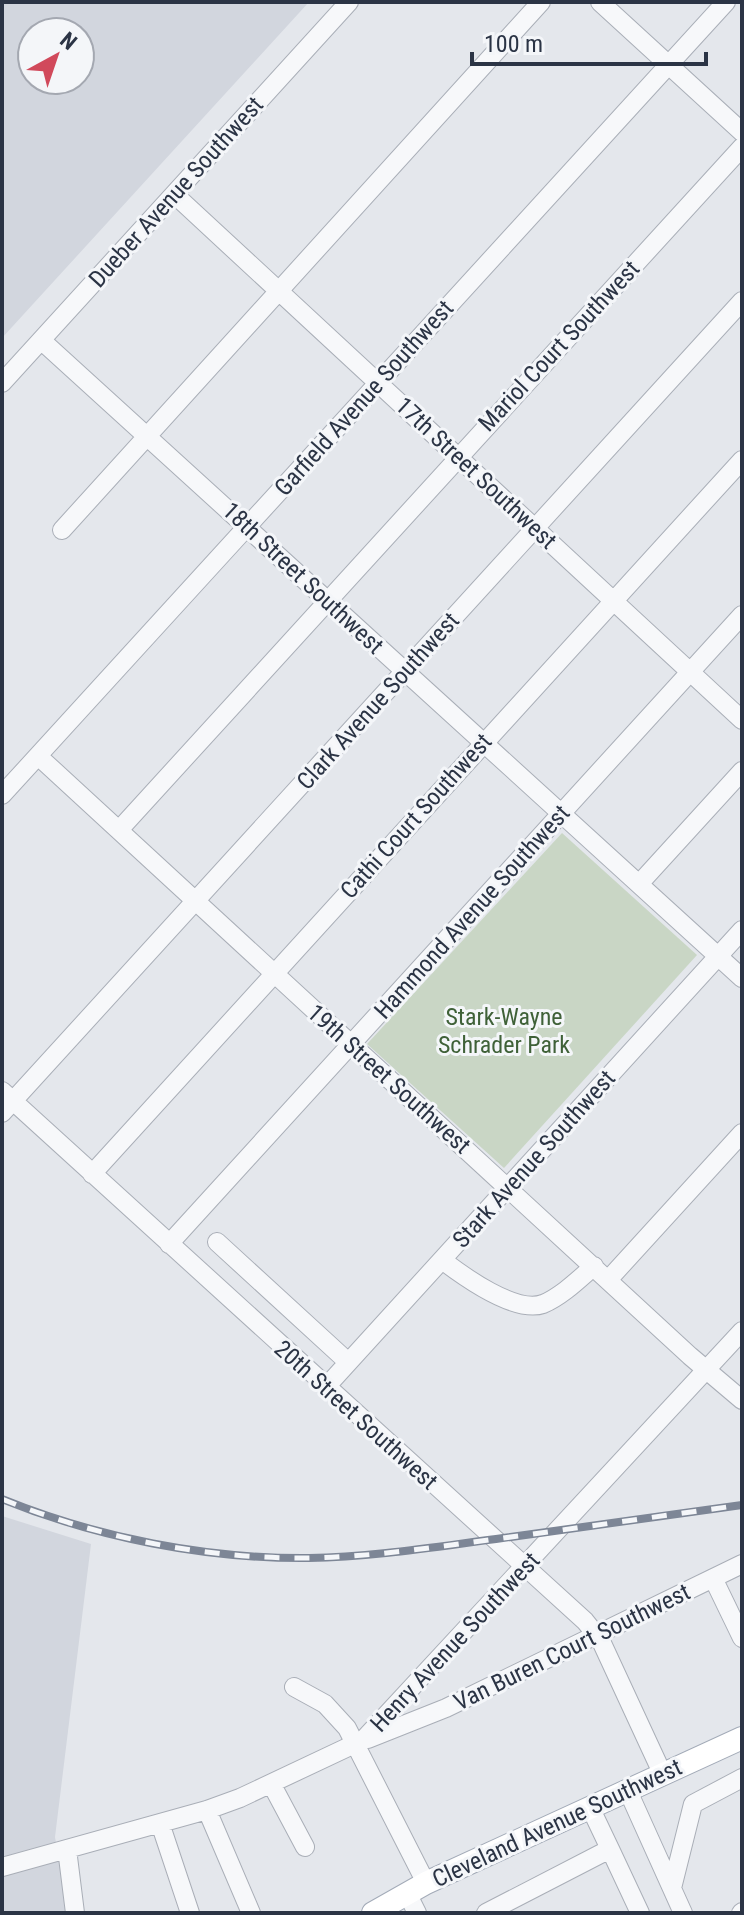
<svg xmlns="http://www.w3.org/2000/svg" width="744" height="1915" viewBox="0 0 744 1915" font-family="'Roboto Condensed',sans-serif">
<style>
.built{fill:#d2d6de;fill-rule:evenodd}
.green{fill:#c9d6c5}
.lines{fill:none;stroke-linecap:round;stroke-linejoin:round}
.minor-casing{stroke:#a9aeb7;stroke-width:20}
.major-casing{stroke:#a3abb8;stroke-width:24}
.minor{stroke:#f7f8fa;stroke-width:18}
.major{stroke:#fff;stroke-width:22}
.rail-casing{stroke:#7d8696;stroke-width:8}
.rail{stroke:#f4f6f9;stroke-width:5;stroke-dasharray:15;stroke-linecap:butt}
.labels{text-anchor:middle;stroke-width:6;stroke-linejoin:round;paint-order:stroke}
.street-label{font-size:24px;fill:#2b3445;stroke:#f4f6f9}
.park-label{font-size:24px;fill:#3f6138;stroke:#f4f6f9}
</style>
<rect width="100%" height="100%" fill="#e4e7ec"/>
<path class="built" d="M2,2H309L2,338ZM32,32H80V80H32Z
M2,1516L91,1544L55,1837L68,1913H2Z"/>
<path class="green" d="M562,833L697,955L504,1168L367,1044Z"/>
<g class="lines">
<g class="minor-casing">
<path id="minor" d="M600,2L742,132
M174,194L742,720
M41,340L742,978
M2,383L349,2
M62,530L541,2
M38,756L690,1356L742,1400
M2,795L726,2
M119,830L742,147
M639,884L742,771
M2,1091L585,1621L601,1641L663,1775
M2,1113L742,301
M92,1174L742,460
M217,1242L348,1362
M169,1244L742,615
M442,1260C463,1276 515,1314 543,1304C562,1296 579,1279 594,1266
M608,1280L742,1133
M326,1387L742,930
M713,1578L742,1638
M294,1687L325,1704L347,1728L426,1883
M368,1739L446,1708L742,1564
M272,1785L305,1847
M628,1791L683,1913
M207,1810L251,1913
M160,1823L190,1913
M67,1849L75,1913
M610,1849L640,1913
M2,1867L207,1810L240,1798L363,1740L742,1331
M672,1888L693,1804L742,1778
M407,1893L417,1913
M486,1913L610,1849L590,1807
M741,1913L742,1912"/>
</g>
<g class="major-casing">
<path id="major" d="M373,1913L426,1883L742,1738"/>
</g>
<use href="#minor" class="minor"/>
<use href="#major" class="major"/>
<g class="rail-casing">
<path id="rail" d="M2,1499C98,1538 206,1559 309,1558C372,1557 434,1547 496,1539C578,1528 660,1516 742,1505"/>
</g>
<use href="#rail" class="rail"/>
</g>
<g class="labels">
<g class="street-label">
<text transform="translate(176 192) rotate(-48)" y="8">Dueber Avenue Southwest</text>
<text transform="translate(559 346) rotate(-47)" y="8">Mariol Court Southwest</text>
<text transform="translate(364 398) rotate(-48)" y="8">Garfield Avenue Southwest</text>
<text transform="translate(476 473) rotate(43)" y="8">17th Street Southwest</text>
<text transform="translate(303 578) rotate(43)" y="8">18th Street Southwest</text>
<text transform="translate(378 701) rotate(-48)" y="8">Clark Avenue Southwest</text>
<text transform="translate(416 816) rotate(-48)" y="8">Cathi Court Southwest</text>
<text transform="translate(472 912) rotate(-48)" y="8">Hammond Avenue Southwest</text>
<text transform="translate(389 1079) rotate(42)" y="8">19th Street Southwest</text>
<text transform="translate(534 1159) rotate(-48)" y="8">Stark Avenue Southwest</text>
<text transform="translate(356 1415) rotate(42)" y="8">20th Street Southwest</text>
<text transform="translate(455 1642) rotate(-47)" y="8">Henry Avenue Southwest</text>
<text transform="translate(572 1647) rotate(-26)" y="8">Van Buren Court Southwest</text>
<text transform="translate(557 1823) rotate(-25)" y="8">Cleveland Avenue Southwest</text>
</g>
<g class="park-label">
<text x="504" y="1025">Stark-Wayne<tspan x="504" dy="28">Schrader Park</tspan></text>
</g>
</g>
<rect width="744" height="1915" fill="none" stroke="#2b3445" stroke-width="8"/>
<g transform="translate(56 56) rotate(40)"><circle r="38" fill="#f4f6f9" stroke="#a4a8b1" stroke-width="2"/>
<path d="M0-6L14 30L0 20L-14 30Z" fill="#d1495b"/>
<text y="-12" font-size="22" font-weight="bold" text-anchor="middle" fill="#2b3445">N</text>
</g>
<path d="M472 52v12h234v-12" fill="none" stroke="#2b3445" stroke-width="4"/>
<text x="484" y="52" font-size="24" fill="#2b3445" stroke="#f4f6f9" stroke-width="6" paint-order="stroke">100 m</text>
</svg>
